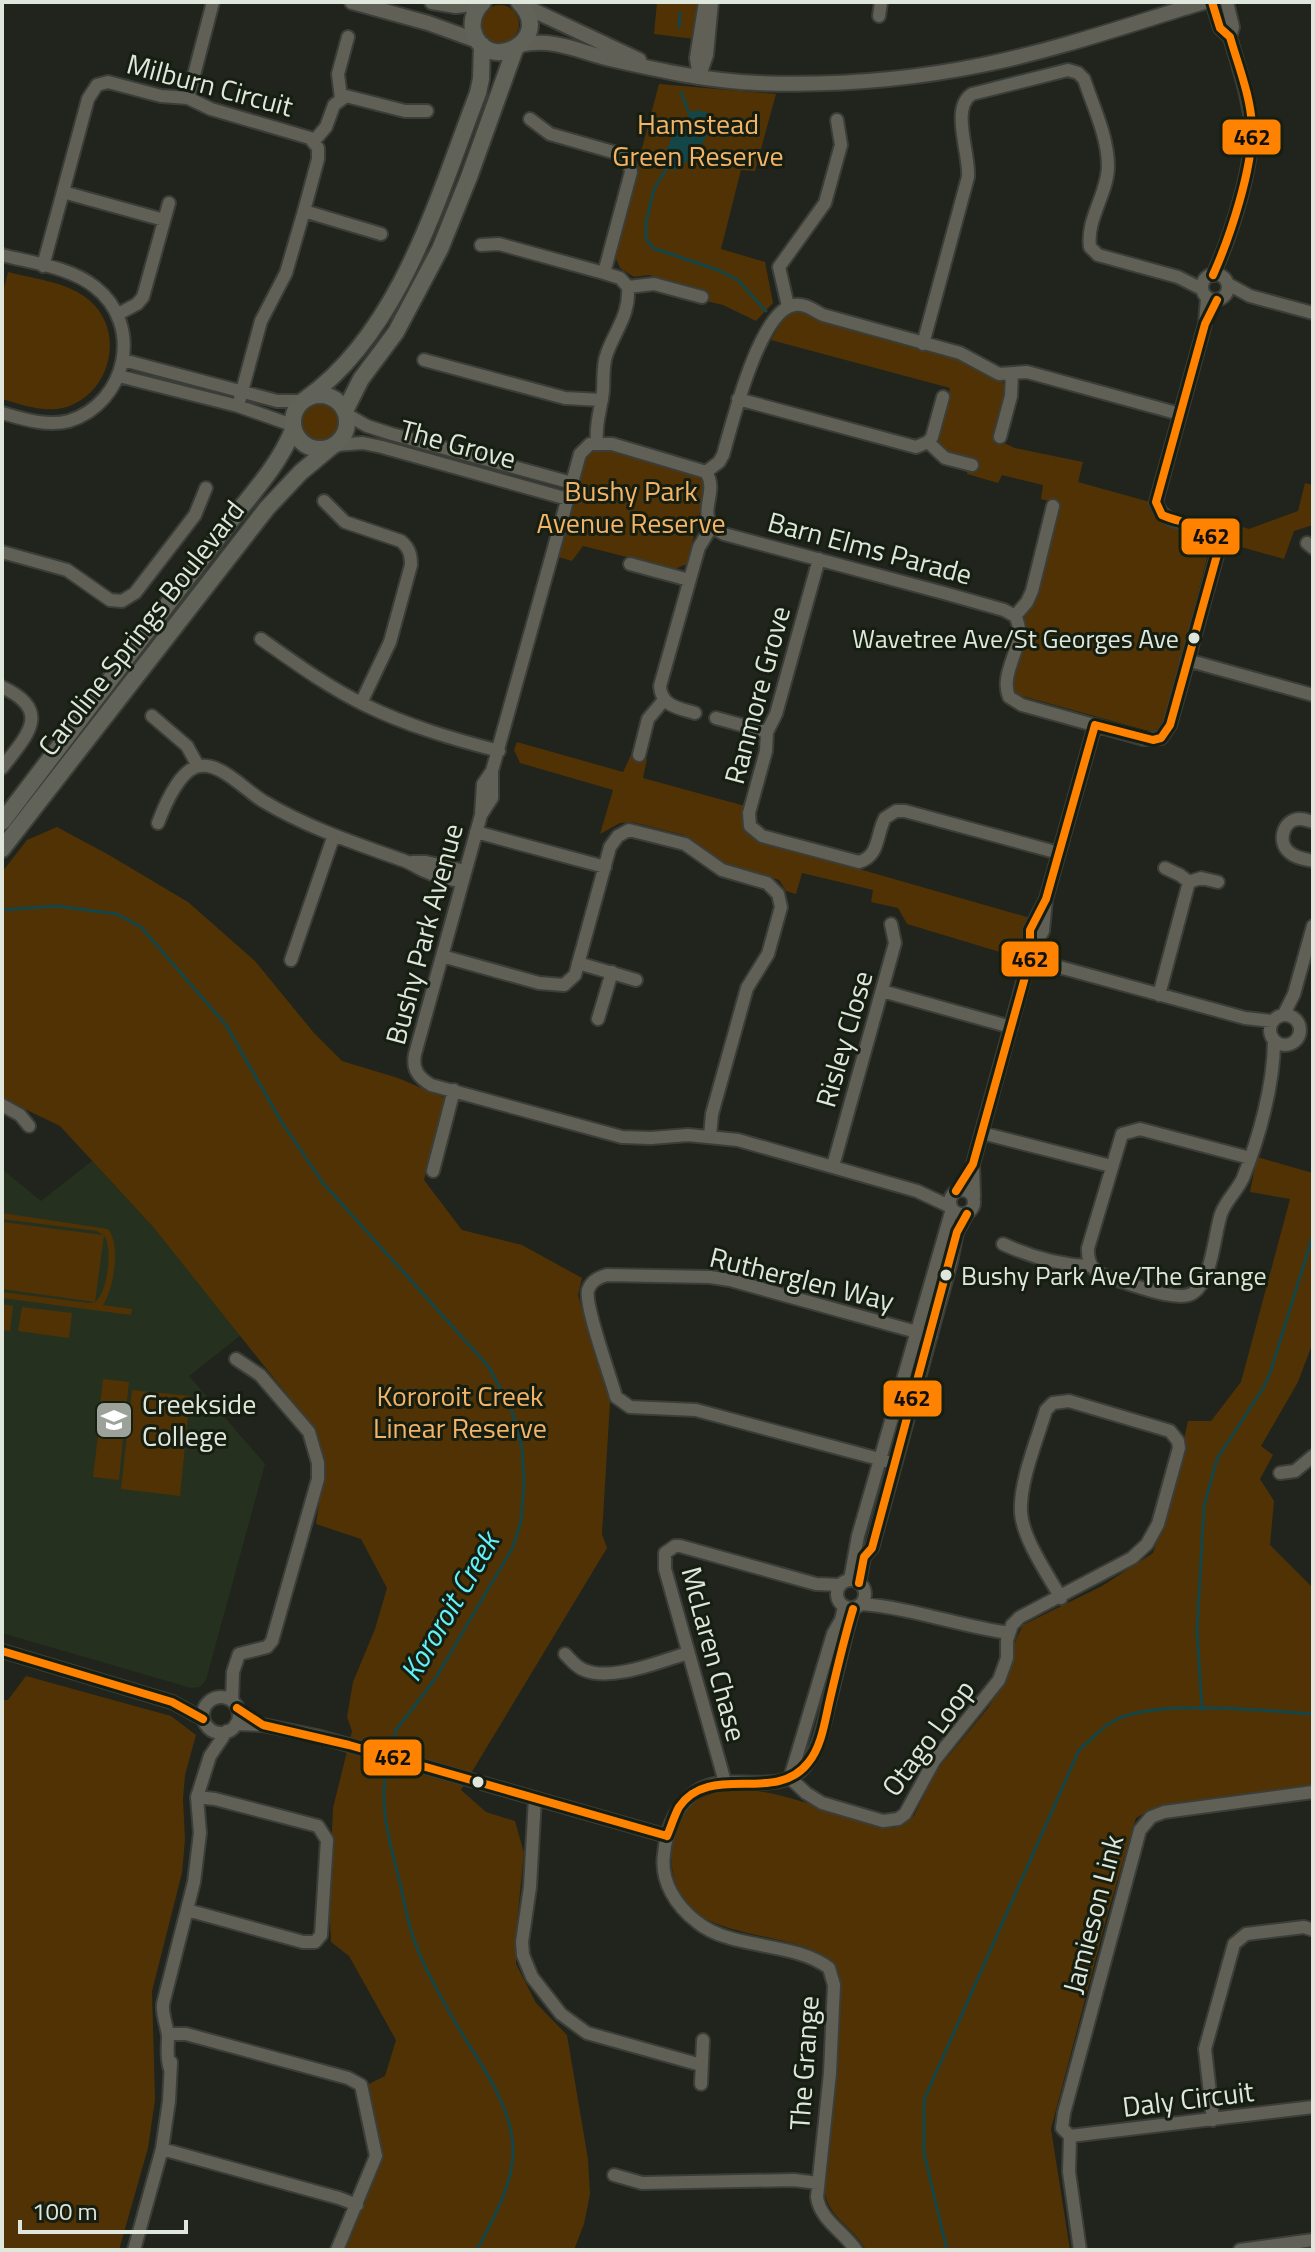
<svg xmlns="http://www.w3.org/2000/svg" width="1315" height="2252" viewBox="0 0 1315 2252" font-family="'Titillium Web',sans-serif">
<style>
.built{fill:#25311e}
.green{fill:#503205;fill-rule:evenodd}
.water{fill:#144648}
.lines{fill:none;stroke-linecap:round;stroke-linejoin:round}
.stream{stroke:#144648;stroke-width:3}
.minor-casing{stroke:#3b3e38;stroke-width:16}
.tertiary-casing{stroke:#3b3e38;stroke-width:18}
.secondary-casing{stroke:#3b3e38;stroke-width:20}
.minor{stroke:#606056;stroke-width:12}
.tertiary{stroke:#606056;stroke-width:14}
.secondary{stroke:#616258;stroke-width:16}
.bus-1-casing{stroke:#151e10;stroke-width:14}
.bus-1{stroke:#ff8200;stroke-width:8}
.bus-dot{fill:#dfe6dc;stroke:#151e10;stroke-width:3}
.labels{text-anchor:middle;stroke-width:6;stroke-linejoin:round;paint-order:stroke}
.bus-label{font-size:26px;fill:#dfe6dc;stroke:#151e10;text-anchor:end}
.street-label{font-size:28px;fill:#dfe6dc;stroke:#151e10}
.park-label{font-size:28px;fill:#f5b365;stroke:#151e10}
.poi-label{font-size:28px;fill:#dfe6dc;stroke:#151e10;text-anchor:start}
.water-label{font-size:30px;font-style:italic;fill:#62f1f8;stroke:#151e10}
.line-badge{stroke:#151e10;stroke-width:3}
.pale-badge-label{font-size:22px;text-anchor:middle;font-weight:bold;fill:#111}
</style>
<rect width="100%" height="100%" fill="#20241c"/>
<path class="built" d="M92,1161L154,1228L241,1335L189,1376L265,1464L206,1680L200,1687L191,1688L2,1633V1169L41,1201Z"/>
<path class="green" d="M657,2H700L694,39L654,34Z
M481 24a19 19 0 1 1 38 0a19 19 0 1 1-38 0Z
M659,84L776,94L755,171L741,170L721,249L765,262L773,303L756,321L723,305L706,301L707,291L649,275L634,277L620,268L614,254Z
M8,272C35,279 68,282 89,300C127,332 110,396 63,408C42,412 22,405 2,399V296Z
M795,310H801L818,320L964,360L980,372L1001,380L1006,387L995,439L1015,448L1083,462L1078,482L1150,502V510C1173,532 1192,522 1210,547L1164,725L1156,731L1145,730L1018,695L1013,690L1011,682L1025,627L1024,614L1037,596L1060,504L1041,499L1043,485L1002,475L998,483L967,474L969,458L945,450L936,441L950,388L771,340L783,319Z
M301 422a19 19 0 1 1 38 0a19 19 0 1 1-38 0Z
M602,448L703,477L706,487L687,564L675,569L583,546L572,561L558,557L587,456L595,449Z
M1305,483L1313,485V525L1294,531L1284,559L1234,545L1230,532L1218,519L1249,529L1298,511Z
M517,742L623,772L631,755L647,759L643,778L745,806C742,823 744,834 761,841L1034,919L1023,959L907,924L898,908L871,902L873,890L802,873L796,894L786,891L779,880L724,863L683,835L632,822L620,823L600,834L613,790L520,763L514,750Z
M57,827L109,855L188,902L255,961L314,1033L342,1061L398,1078L445,1098L424,1180L462,1230L522,1245L582,1278L578,1295L610,1403L602,1534L607,1548L461,1790L486,1812L515,1821L524,1853L517,1922L516,1964L536,2003L567,2035L588,2159L590,2194L584,2224L574,2250H342L378,2163L365,2086L385,2076L396,2040L349,1956L331,1942L329,1900L333,1808L352,1731L347,1717L353,1682L375,1629L387,1588L361,1539L316,1524L324,1467L313,1427L154,1228L60,1126L2,1098V872L27,840Z
M1257,1157L1313,1173V1342L1298,1382L1261,1446L1273,1455L1260,1479L1274,1501L1270,1545L1313,1588V1789L1152,1809L1136,1818L1107,1916L1051,2129L1070,2250H866C852,2225 827,2218 824,2188C831,2127 838,2067 839,2006C839,1995 841,1979 837,1970C818,1931 717,1944 685,1902C671,1883 668,1853 675,1832C700,1756 801,1802 852,1818C866,1822 880,1825 894,1828L914,1816L936,1771L988,1708L1006,1679L1016,1639L1023,1625L1102,1586L1153,1553L1172,1494L1188,1421H1211L1241,1382L1290,1199L1250,1192Z
M2,1213L108,1229C121,1244 114,1289 103,1305L132,1309L131,1315L2,1298V1292L89,1303L95,1302L2,1289V1222L103,1235L97,1231L2,1219ZM104,1235C113,1247 108,1293 95,1302Z
M2,1304L13,1306L10,1331L2,1330Z
M22,1307L72,1313L69,1338L18,1331Z
M103,1379L129,1382L124,1429L98,1426Z
M132,1390L190,1396L180,1496L121,1489Z
M98,1435L123,1438L119,1480L93,1477Z
M26,1676L171,1716L196,1735L185,1775L183,1799L185,1840L182,1873L152,1991L155,2100L148,2148L119,2250H2V1700H8Z"/>
<path class="water" d="M697,110L709,113C717,133 694,152 682,167L676,170L667,168L663,162C667,147 674,127 688,119L689,113Z"/>
<g class="lines">
<path class="stream" d="M679,27L680,13
M681,92L689,113
M667,168L654,189L646,222V239L653,248L718,270L738,280L766,311
M2,910L56,906L117,914L141,927L226,1025L281,1121L323,1183L489,1367L512,1411L522,1448L524,1483L521,1521L513,1547L435,1679L396,1730L390,1754
M1202,1710L1197,1631L1204,1506L1217,1459L1265,1385L1271,1370L1313,1235
M388,1761C378,1801 388,1836 398,1875C403,1894 406,1915 412,1934C423,1967 441,1997 458,2027C479,2062 512,2105 513,2148C514,2183 493,2219 477,2250
M947,2250L924,2153V2100L1079,1750C1090,1741 1100,1729 1112,1722C1150,1698 1267,1711 1313,1714"/>
<g class="minor-casing">
<path id="minor" d="M1212,2L1220,28L1230,37
M879,16L881,2
M699,78L707,55L712,2
M699,78L696,58L705,2
M188,98L213,2
M341,98L338,74L348,37
M530,119L550,134L620,154L629,161L631,172L604,273
M314,141L326,127L334,105L346,96L405,111H427
M63,192L164,220
M304,211L381,234
M481,245L499,244L604,273L620,278L628,287C630,314 616,329 607,353C602,366 604,378 603,391C601,409 595,424 597,442
M2,255C32,263 70,267 95,287C144,325 127,403 69,421C47,427 23,419 2,413
M43,266L88,99L97,85L108,82L161,96L188,98L211,109L310,138L318,148V159L304,211L286,273L261,321L238,406
M1202 287a13 13 0 1 1 26 0a13 13 0 1 1-26 0Z
M1213,275C1230,238 1255,163 1251,123C1248,94 1238,65 1230,37L1233,27L1227,2
M1228,284L1250,296L1313,313
M628,287L654,284L702,297
M788,306L779,267L825,203L841,145L837,120
M118,314L137,304L143,297L169,203
M923,344L968,177C970,153 950,108 972,94L1068,70L1078,73L1084,79C1093,106 1108,137 1108,166C1108,193 1086,219 1090,247L1098,255L1178,277L1202,289
M123,360L277,401H302
M424,360L565,398L602,400
M119,376L238,406L292,425
M738,399L916,447L928,442L932,437L943,397
M346,414L367,426L392,434L572,483
M1000,437L1011,396L1012,374
M928,442L945,458L972,465
M335,445L363,443L382,447L568,499
M706,472L719,462L723,455C732,424 759,311 794,305C805,303 813,310 823,315L960,353L999,374L1027,372L1180,414
M324,501L345,522L401,541C409,548 411,554 411,565L390,642L361,703
M1053,506L1032,591L1027,602L1015,616C1030,642 998,670 1009,697L1022,705L1144,739L1161,738L1170,725L1217,555V545L1210,531C1191,522 1163,526 1156,502L1205,324L1207,298
M1307,543L1313,548
M2,552L67,570L110,600L122,601L135,593L195,515L206,488
M819,559L776,714L767,732L766,751L749,813L750,826L762,836L859,862C880,856 876,834 885,818L896,811H905L1059,853
M630,564L689,580
M261,639C295,663 328,687 365,705C408,726 453,739 499,751
M1187,660L1313,695
M2,687C54,711 26,736 2,768
M695,713C678,708 661,706 660,686L699,547L712,526
M152,716L187,746L198,766
M716,718L767,732
M639,755L648,719L664,700
M492,771L483,784L481,815L415,1054C412,1069 418,1077 431,1085L622,1137L651,1138L688,1135L738,1140L917,1191L951,1207
M481,815L492,798V771L580,454L590,444H612L706,472C721,495 690,516 724,534L944,593L1004,610L1015,616
M1313,822C1309,821 1305,819 1300,819C1283,819 1277,842 1289,852C1295,858 1305,859 1313,861
M158,823C164,807 180,768 200,766C222,763 246,791 263,801C308,828 357,844 405,861C413,864 419,869 427,872C438,877 451,879 462,882
M476,832L605,867
M412,862H426L465,871
M1165,868L1180,875L1189,882L1201,878L1218,882
M1031,953L1030,930L1046,899L1095,725
M442,956L539,983L564,985L575,975L610,847L618,836L629,830L685,844L722,870L767,883L778,894L781,907L768,954L747,988L712,1114L710,1136
M1030,959L1245,1018L1272,1021
M291,960L334,835
M578,963L636,980
M882,991L1011,1027
M1159,995L1189,882
M1284,1014L1294,994L1313,926
M1270 1030a15 15 0 1 1 30 0a15 15 0 1 1-30 0Z
M598,1019L612,972
M2,1105L20,1115L29,1126
M982,1133L1111,1166
M1250,1158L1140,1129L1122,1134L1088,1248C1087,1269 1098,1275 1117,1280C1134,1285 1178,1303 1193,1293C1212,1281 1214,1235 1221,1214C1226,1200 1237,1191 1243,1178C1259,1138 1274,1084 1274,1041
M833,1166L895,943L891,924
M433,1171L454,1090
M950 1202a12 12 0 1 1 24 0a12 12 0 1 1-24 0Z
M974,1197L973,1164L1031,953L1043,931L1046,899
M1003,1244C1031,1257 1058,1265 1090,1266
M894,1463L696,1410L630,1407L616,1397C611,1378 584,1305 588,1290C591,1281 599,1277 607,1275L710,1277L730,1280L931,1336
M1280,1473L1295,1471L1313,1456
M837 1594a14 14 0 1 1 28 0a14 14 0 1 1-28 0Z
M850,1580L858,1536L952,1209
M859,1583L864,1557L872,1548L951,1262L957,1232L967,1214
M862,1604C912,1608 959,1626 1009,1633
M853,1609C845,1636 839,1664 832,1691C825,1716 822,1746 805,1766C775,1802 722,1763 687,1799C672,1814 666,1833 664,1854C660,1881 676,1906 697,1922C731,1950 794,1941 829,1968L834,1985L830,2073L817,2197C820,2220 844,2232 856,2250
M2,1651L172,1702L203,1719
M565,1654C571,1660 576,1667 584,1670C611,1682 661,1661 688,1653
M203 1715a18 18 0 1 1 36 0a18 18 0 1 1-36 0Z
M232,1701L233,1672L239,1654L267,1647L272,1641L318,1479V1463L309,1432L260,1375L236,1359
M236,1724L263,1725L317,1736L667,1836
M790,1778L806,1793L822,1803L883,1821L898,1819L905,1814L934,1761L999,1680L1007,1658V1640L1012,1625L1020,1617L1132,1558L1147,1544L1158,1524L1179,1448L1178,1441L1170,1431L1069,1401L1053,1403L1046,1410C1037,1440 1019,1483 1021,1513C1023,1539 1048,1575 1061,1598
M790,1778L833,1634L841,1620L844,1607
M725,1782L665,1569V1553L675,1546H680L816,1584L840,1585
M535,1798L530,1887L522,1942L523,1955L532,1977L561,2014L587,2033L701,2065
M187,1910L303,1942H315L321,1935L327,1840L318,1826L215,1799L197,1797
M168,2034H186L348,2078L361,2085L376,2156L337,2250
M170,2069C166,2057 168,2049 168,2036C167,2025 162,2016 163,2004L194,1882L200,1833L197,1797L210,1756L227,1731
M701,2084L703,2040
M1213,2120L1205,2049L1234,1944L1246,1934L1304,1927L1313,1930
M1070,2136L1062,2128L1064,2113L1140,1830L1151,1817L1164,1812L1313,1792
M1070,2136L1313,2107
M1070,2136L1069,2172L1080,2250
M162,2149L339,2198L357,2205
M614,2175L642,2183L794,2180L818,2183
M134,2250L162,2149L169,2101L171,2062
M1240,2250L1313,2240"/>
</g>
<g class="tertiary-casing">
<path id="tertiary" d="M352,2L428,23L478,41
M432,2L456,6L481,3
M522,5L639,60
M520,45C555,37 582,53 614,60C662,71 709,81 758,83C834,86 908,80 982,65C1057,50 1131,24 1204,2"/>
</g>
<g class="secondary-casing">
<path id="secondary" d="M483,2C475,10 471,19 473,30C485,77 557,40 519,2
M293 422a27 27 0 1 1 54 0a27 27 0 1 1-54 0Z
M307,398C401,330 438,197 478,93L481,79L482,45
M345,411L361,379L396,332L440,249L469,177L515,49
M2,822L233,518C256,489 279,464 293,430
M2,849L267,508L301,472L331,447"/>
</g>
<use href="#minor" class="minor"/>
<use href="#tertiary" class="tertiary"/>
<use href="#secondary" class="secondary"/>
<g class="bus-1-casing">
<path id="bus-1" d="M1212,2L1220,28L1230,37C1238,65 1251,97 1252,127C1253,168 1230,237 1213,275
M1095,725L1153,740L1161,738L1170,725L1217,555C1214,522 1187,526 1162,515L1156,502L1205,324L1217,300
M956,1191L973,1164L1030,959V930L1046,899L1095,725
M859,1583L864,1557L872,1548L957,1232L967,1214
M2,1651L172,1702L203,1719
M237,1708L263,1725L349,1745L667,1836
M667,1836C671,1827 674,1816 679,1807C710,1762 775,1805 808,1763C822,1746 825,1720 830,1699C837,1669 844,1639 853,1609"/>
</g>
<use href="#bus-1" class="bus-1"/>
</g>
<defs>
<g id="school-square" transform="scale(2)"><rect x="-9" y="-9" width="18" height="18" rx="4" fill="#9ca299" stroke="#151e10"/><path d="M0-5L7-2L0 1L-7-2ZM-4 1L0 2.5L4 1V4Q0 6-4 4Z" fill="#fff"/></g>
</defs>
<g fill-rule="evenodd">
<use href="#school-square" x="114" y="1420"/>
</g>
<g class="bus-dot">
<circle cx="1194" cy="638" r="7"/>
<circle cx="946" cy="1275" r="7"/>
<circle cx="478" cy="1782" r="7"/>
</g>
<g class="labels">
<g class="bus-label">
<text x="1179" y="648">Wavetree Ave/St Georges Ave</text>
<text x="961" y="1285" text-anchor="start">Bushy Park Ave/The Grange</text>
</g>
<g class="street-label">
<text transform="translate(210 85) rotate(15)" y="10">Milburn Circuit</text>
<text transform="translate(458 444) rotate(15)" y="10">The Grove</text>
<text transform="translate(870 548) rotate(15)" y="10">Barn Elms Parade</text>
<text transform="translate(141 628) rotate(-52)" y="10">Caroline Springs Boulevard</text>
<text transform="translate(757 695) rotate(-75)" y="10">Ranmore Grove</text>
<text transform="translate(424 934) rotate(-75)" y="10">Bushy Park Avenue</text>
<text transform="translate(844 1039) rotate(-74)" y="10">Risley Close</text>
<text transform="translate(802 1279) rotate(14)" y="10">Rutherglen Way</text>
<text transform="translate(714 1654) rotate(75)" y="10">McLaren Chase</text>
<text transform="translate(928 1738) rotate(-54)" y="10">Otago Loop</text>
<text transform="translate(1093 1914) rotate(-75)" y="10">Jamieson Link</text>
<text transform="translate(804 2063) rotate(-86)" y="10">The Grange</text>
<text transform="translate(1188 2099) rotate(-7)" y="10">Daly Circuit</text>
</g>
<g class="park-label">
<text x="698" y="134">Hamstead<tspan x="698" dy="32">Green Reserve</tspan></text>
<text x="631" y="501">Bushy Park<tspan x="631" dy="32">Avenue Reserve</tspan></text>
<text x="460" y="1406">Kororoit Creek<tspan x="460" dy="32">Linear Reserve</tspan></text>
</g>
<g class="poi-label">
<text x="142" y="1414">Creekside<tspan x="142" dy="32">College</tspan></text>
</g>
<g class="water-label">
<text transform="translate(450 1607) rotate(-60)" y="10">Kororoit Creek</text>
</g>
</g>
<g class="line-badge">
<rect x="1221" y="118" width="61" height="38" rx="8" fill="#ff8200"/>
<rect x="1180" y="517" width="61" height="39" rx="8" fill="#ff8200"/>
<rect x="1000" y="940" width="60" height="38" rx="8" fill="#ff8200"/>
<rect x="882" y="1379" width="61" height="39" rx="8" fill="#ff8200"/>
<rect x="362" y="1738" width="61" height="39" rx="8" fill="#ff8200"/>
</g>
<g class="pale-badge-label">
<text x="1252" y="145">462</text>
<text x="1211" y="544">462</text>
<text x="1030" y="967">462</text>
<text x="912" y="1406">462</text>
<text x="393" y="1765">462</text>
</g>
<rect width="1315" height="2252" fill="none" stroke="#dfe6dc" stroke-width="8"/>
<path d="M20 2220v12h166v-12" fill="none" stroke="#dfe6dc" stroke-width="4"/>
<text x="32" y="2220" font-size="24" fill="#dfe6dc" stroke="#151e10" stroke-width="6" paint-order="stroke">100 m</text>
</svg>
